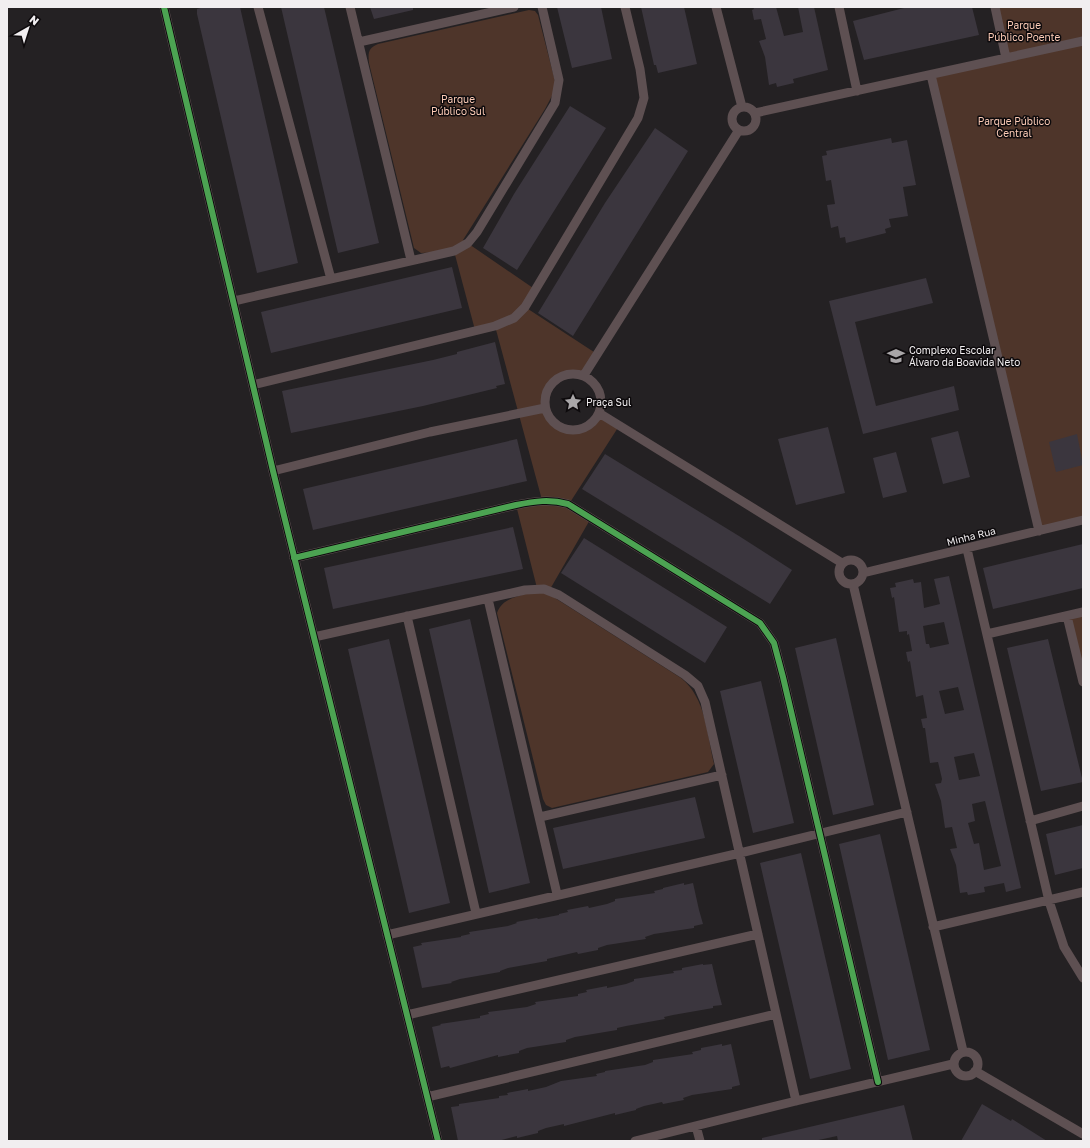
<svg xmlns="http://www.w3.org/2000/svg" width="1090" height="1148" viewBox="0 0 1090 1148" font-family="'Golos Text',sans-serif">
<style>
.green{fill:#4e352a}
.building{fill:#3b363e;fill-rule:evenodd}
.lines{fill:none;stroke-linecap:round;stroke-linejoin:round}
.minor{stroke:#5e5052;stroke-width:9}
.cycleway-casing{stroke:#0d0a0c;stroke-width:8}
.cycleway{stroke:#4ca352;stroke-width:6}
.labels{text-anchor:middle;stroke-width:3;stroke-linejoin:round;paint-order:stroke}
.park-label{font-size:10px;fill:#fccbb6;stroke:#0d0a0c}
.poi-label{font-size:10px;fill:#f1eef0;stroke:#0d0a0c;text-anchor:start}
.street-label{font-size:10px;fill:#f1eef0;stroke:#0d0a0c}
</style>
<rect width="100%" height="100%" fill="#242123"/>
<path class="green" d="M994,7H1083V520L1039,531L931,75L1006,58Z
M529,10L535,11L538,15L555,81L554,92L545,109L463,240L536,290L525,307L597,354L584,375C536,364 532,430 575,430C586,429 593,422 599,413L619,426L569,504L591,518L549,591L555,598L681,678C706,698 707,734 714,764L708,772L552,808L546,805L543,799L497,613C503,595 523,598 537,588L516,505L542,500L495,326L475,330L454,251L421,253L414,248L369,63C368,53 368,48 378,44Z
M1083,612V682L1067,616Z"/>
<path class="building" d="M204,7H240L298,263L257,273L197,14V9Z
M281,7H324L379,243L338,253Z
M370,7H413V10L374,19Z
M557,7H601L612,59L572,68Z
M641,7H684L697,64L658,73L656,65H654Z
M753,7H776L784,36L803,32L798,7H814L828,70L793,79L794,83L777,87L776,83L769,85L765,57L759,41L766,39L761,19L754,20L752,10L754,9Z
M908,7H972L979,35L864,60L853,21Z
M570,106L606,128L517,270L483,248L514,194Z
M655,128L688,151L573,336L538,313L605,203Z
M891,138L892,143L907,140L916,185L903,187L908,216L889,219L891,227L885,229L886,233L846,243L845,237L840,238L838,226L831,228L827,205L835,204L831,180L826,181L822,156L827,155L826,151Z
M452,267L462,308L271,353L261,312Z
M926,278L933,303L855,322L876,406L954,386L959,410L863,434L829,301Z
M495,342L505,384L496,386L497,388L423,406L291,433L282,391L433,360L457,354V352Z
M828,427L845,493L796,505L778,439Z
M958,431L970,477L943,484L931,438Z
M1077,434L1083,465L1056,472L1049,442Z
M517,439L527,481L313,530L303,489Z
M896,452L907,492L883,498L873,458Z
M605,454L739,536L792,570L770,604L582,489Z
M513,527L523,569L333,609L324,568Z
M584,538L727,627L705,663L561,573Z
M1083,544V588L993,609L983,568Z
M949,576L1019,879L1021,888L1006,892L1004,883L984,887L985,892L968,895L967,892L960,893L956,865L950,849L957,848L952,827L945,828L941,801L935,784L941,783L942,779L938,762L930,763L925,728H923L921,719L927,718L923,695L916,697L910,661L908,662L906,652L912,651L909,634L907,635V631L899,632L894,597L892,598L890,588L896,587L895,583L913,579L914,583L921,582L924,608L940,604L934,579ZM944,622L949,644L930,648L929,644H926L923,626ZM958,687L964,710L945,714L939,691ZM974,753L980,776L959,780L954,757ZM985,801L1001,866L984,870L979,843L974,844L968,823L975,821L972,804Z
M470,619L530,883L489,893L429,629Z
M836,638L874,805L833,815L795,648Z
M389,639L450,903L409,913L348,649Z
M1048,639L1083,782L1041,791L1007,648Z
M761,681L794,823L753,833L720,691Z
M695,797L705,838L563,869L553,828Z
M1083,825V868L1055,875L1046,834Z
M880,834L930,1050L888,1060L839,844Z
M801,853L851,1069L810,1079L760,863Z
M684,883V885L693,883L699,910L703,924L694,926V928L654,934L645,937L646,939L607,945L598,948V950L578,954L577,952L547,959V961L508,968L500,971V972L460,979L451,982L452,983L422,988L413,947L422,945L421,943L461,937V936L470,934L469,932L508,926L517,923L516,922L537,918L538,919L559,915V914L568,912L567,910L588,906L589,908L607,904L615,901V899L655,893L654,891L663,889V888Z
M703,964V965L712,964L718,990L722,1005L713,1006V1008L673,1015L664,1017L665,1019L626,1026L617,1028V1030L575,1037L566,1040V1042L527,1048L519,1051V1053L498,1057V1055L450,1068L449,1066L441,1068L432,1027L441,1025L440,1024L480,1018V1016L489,1014L488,1012L527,1007L536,1004L535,1002L578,996V994L587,992L586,990L607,986V988L626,984L634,981V979L674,973L673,971L682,970V968Z
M722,1044V1046L731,1044L737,1071L740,1085L732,1087V1089L692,1095L683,1098L684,1100L663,1104L662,1102L644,1106L636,1109V1110L615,1115V1113L564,1126V1124L546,1128L538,1131V1133L517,1138V1136L498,1141H458L451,1107L459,1106V1104L499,1098V1096L508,1095L507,1093L528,1089V1091L546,1087L561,1081L597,1076L596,1074L605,1072V1071L645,1065L653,1062V1060L693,1054L692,1052L701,1050V1048Z
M982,1104L1011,1121L1012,1119L1047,1141H961Z
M904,1105L913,1141H838L837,1136L814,1141H762V1138Z"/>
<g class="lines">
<path class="minor" d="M164,7L273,471L438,1141
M258,7L331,279
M350,7L411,260
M716,7L742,107
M839,7L857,91
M995,7L1006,58
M359,42L514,7
M931,75L1039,531
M732 119a12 12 0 1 1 24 0a12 12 0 1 1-24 0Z
M755,113L1083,41
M234,301L454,251L468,243L477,232L555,103L559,80L542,7
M545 402a28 28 0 1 1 56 0a28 28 0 1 1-56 0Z
M584,375L739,130
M253,385L495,326L514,318L525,307L638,118L644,98L640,69L625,7
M599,413L842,563
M273,471L430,432L545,408
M967,549L1049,901L1064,947L1083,978
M294,558L516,505C535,501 550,499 568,504L760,623L774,643L783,677L878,1082
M839 572a12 12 0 1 1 24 0a12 12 0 1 1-24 0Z
M863,573L1083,520
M853,584L963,1051
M488,599L557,894
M407,616L476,913
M1067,616L1083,682
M987,634L1083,612
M314,637L525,590L544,589L559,595L685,675L698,686L705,702L796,1101
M540,817L722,775
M1030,821L1083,806
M933,927L1083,892
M387,935L740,853L907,812
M407,1015L758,934
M954 1064a12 12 0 1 1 24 0a12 12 0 1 1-24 0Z
M975,1071L1083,1134
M427,1097L776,1014
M696,1126L700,1141
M635,1141L796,1101L953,1064"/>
<g class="cycleway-casing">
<path id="cycleway" d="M164,7L273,471L438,1141
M294,558L516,505C535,501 550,499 568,504L760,623L774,643L783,677L878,1082"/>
</g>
<use href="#cycleway" class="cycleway"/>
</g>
<defs>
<g id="school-bare" transform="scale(1.38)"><path d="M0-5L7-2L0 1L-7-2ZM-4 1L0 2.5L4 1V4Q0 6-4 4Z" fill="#a9a6a8" stroke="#0d0a0c" stroke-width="2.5" paint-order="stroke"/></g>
<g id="sight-bare" transform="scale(1.38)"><path d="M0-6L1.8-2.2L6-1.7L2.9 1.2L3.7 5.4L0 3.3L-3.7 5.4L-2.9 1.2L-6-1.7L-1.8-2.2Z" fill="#a9a6a8" stroke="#0d0a0c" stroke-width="2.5" paint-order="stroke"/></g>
</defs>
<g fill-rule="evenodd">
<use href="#school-bare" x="896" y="356"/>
<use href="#sight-bare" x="573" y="402"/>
</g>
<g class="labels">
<g class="park-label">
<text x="1024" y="29">Parque<tspan x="1024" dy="12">Público Poente</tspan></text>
<text x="458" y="103">Parque<tspan x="458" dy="12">Público Sul</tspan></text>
<text x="1014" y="125">Parque Público<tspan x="1014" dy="12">Central</tspan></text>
</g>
<g class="poi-label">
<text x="909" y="354">Complexo Escolar<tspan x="909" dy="12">Álvaro da Boavida Neto</tspan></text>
<text x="586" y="406">Praça Sul</text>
</g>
<g class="street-label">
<text transform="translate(971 536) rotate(-14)" y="4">Minha Rua</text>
</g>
</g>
<rect width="1090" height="1148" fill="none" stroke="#f1eef0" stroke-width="16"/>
<g transform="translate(28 28) rotate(39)" stroke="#0d0a0c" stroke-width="3" paint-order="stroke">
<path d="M0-3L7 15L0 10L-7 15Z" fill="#f1eef0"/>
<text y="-6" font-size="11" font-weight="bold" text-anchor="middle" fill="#f1eef0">N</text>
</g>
</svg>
